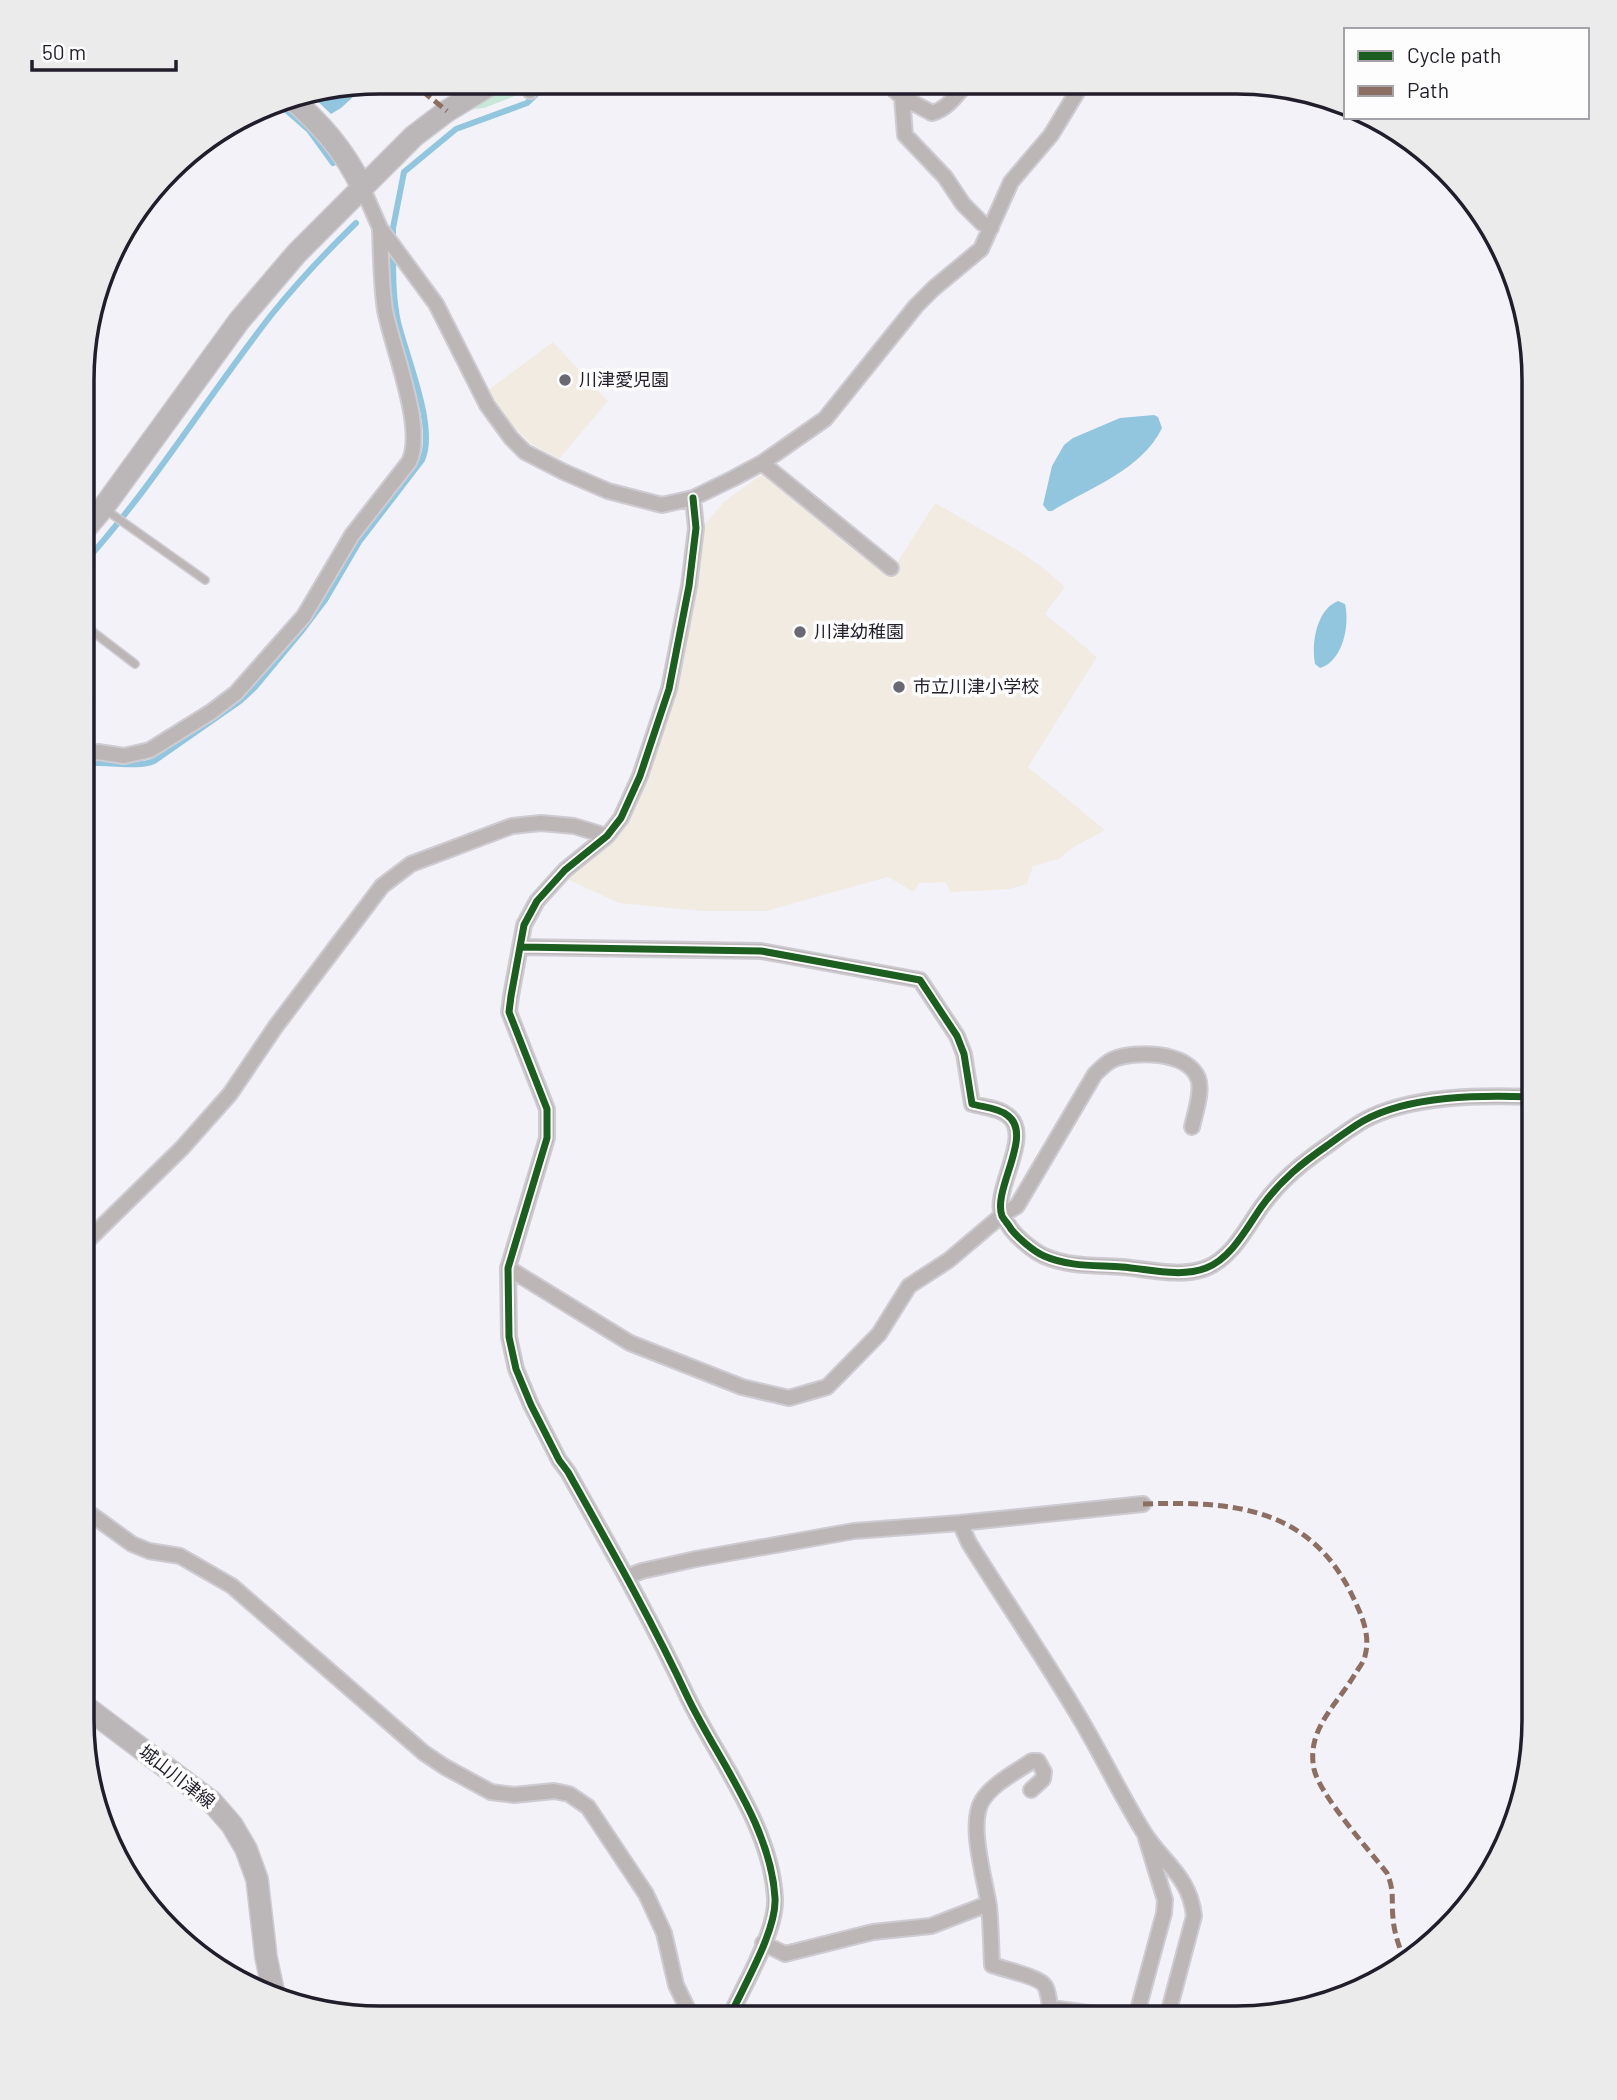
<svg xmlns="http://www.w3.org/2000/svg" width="1617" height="2100" viewBox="0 0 1617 2100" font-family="Barlow,'Noto Sans JP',sans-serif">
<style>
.education{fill:#f2ebe2}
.green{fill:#c8e8da}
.water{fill:#91c6de}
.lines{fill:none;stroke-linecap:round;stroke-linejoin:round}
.stream{stroke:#91c6de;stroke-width:6}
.lane-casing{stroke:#ceccd2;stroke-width:10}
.street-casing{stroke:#ceccd2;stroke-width:18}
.secondary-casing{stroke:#ceccd2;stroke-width:24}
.lane{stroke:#bcb6b7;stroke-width:7}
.street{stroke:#bcb6b7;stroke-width:14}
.secondary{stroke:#bbb6b8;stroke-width:21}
.quiet{stroke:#8d6e63;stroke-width:5;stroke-dasharray:10 5;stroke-linecap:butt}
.cycleway-casing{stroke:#fdfdfd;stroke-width:11}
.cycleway{stroke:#1b5e20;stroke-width:7}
.poi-dot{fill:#6a6872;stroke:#fdfdfd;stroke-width:2.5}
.labels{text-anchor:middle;stroke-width:7;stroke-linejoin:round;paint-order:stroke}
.poi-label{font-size:18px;fill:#211d2a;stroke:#fdfdfd;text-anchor:start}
.street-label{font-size:18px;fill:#211d2a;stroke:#fdfdfd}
.rim{fill:none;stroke:#211d2a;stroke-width:3.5}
</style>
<rect width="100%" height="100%" fill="#f3f2f8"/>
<path class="education" d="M553,342L608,401L559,459L530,443L513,426L488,390Z
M767,474L890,574L935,503L1019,551L1042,567L1065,587L1045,614L1097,657L1028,767L1105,830L1072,848L1059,859L1033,866L1027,884L1010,889L951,892L945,882L919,883L914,892L888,877L766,911H703L619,903L567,879L614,840L630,820L640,798L677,688L693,607L705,524L725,501L760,476Z"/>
<path class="green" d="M511,83H515L520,94L484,108L467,110Z"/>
<path class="water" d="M366,85L341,108L331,114L310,94Z
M1154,415L1158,417L1162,428C1142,470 1089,488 1052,511H1048L1043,505L1052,466L1064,445L1073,438L1120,418Z
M1338,601L1345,604C1350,625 1343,661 1320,668L1315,664C1311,643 1317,609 1338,601Z"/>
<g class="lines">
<path class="stream" d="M277,102L309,130L333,163
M393,240V228L404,172L456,129L527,103L548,83
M84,563C154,485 208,396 272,314C298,282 326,252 356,223
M84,767C95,757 133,770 154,761L240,701L255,687L304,628L325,600L359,542L422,460C437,428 406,356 398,322C393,299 393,275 393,251"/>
<g class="lane-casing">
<path id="lane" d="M106,510L205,580
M84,625L135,664"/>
</g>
<g class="street-casing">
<path id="street" d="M525,83L530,91
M895,84L892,88L902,97L905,135L945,177L963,204L982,223L991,228
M902,97L932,113C947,109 956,96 966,84
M362,187L380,228L436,304L487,405L511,438L525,452L564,472L608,491L662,505L693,498L732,479L762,463L825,419L916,306L934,288L981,249L1011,182L1051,135L1082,84
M762,463L891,568
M693,498L696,528L689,586L669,689L640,776L621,818L607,836L565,870L537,901L524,925L511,996L509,1012L547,1109V1138L508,1268L509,1337L516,1369L531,1405L559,1460L568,1472C610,1547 652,1621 688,1698C718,1760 771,1826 775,1898C777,1930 744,1985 730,2016
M84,755L98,752L124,756L150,750L211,712L236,693L304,616L352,535L409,462C426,429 392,348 385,310C381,283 381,255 380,229
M521,947L761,951L920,980L957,1036L964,1054L972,1104C982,1107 999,1108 1007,1115C1035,1134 992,1189 1002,1216C1004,1220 1009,1225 1011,1229C1018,1238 1033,1251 1044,1256C1069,1267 1096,1265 1122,1267C1149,1269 1180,1278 1206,1268C1232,1258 1247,1227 1262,1206C1281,1180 1302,1163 1328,1145C1339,1137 1351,1128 1363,1121C1409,1095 1482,1095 1534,1097
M83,1245L182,1148L230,1094L276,1026L382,886L411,864L512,826L541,823L574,826L607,836
M508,1268L630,1343L742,1387L789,1398L827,1387L879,1334L909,1286L949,1260L1002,1215L1017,1206L1095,1074C1100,1069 1106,1063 1112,1060C1134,1050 1187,1051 1198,1078C1203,1091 1195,1113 1192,1127
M83,1512L92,1515L132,1544L149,1551L180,1556L232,1586L424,1753L445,1767L491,1792L514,1795L554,1791L569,1794L588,1807L646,1894L664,1933L676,1985L691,2016
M960,1523L969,1543C1004,1599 1041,1653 1075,1710C1099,1749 1119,1792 1143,1831C1162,1862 1190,1876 1194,1916L1167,2018
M626,1577L642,1571L696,1559L854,1531L960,1523L1143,1504
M1031,1790L1043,1779L1044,1772L1038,1761H1032C1016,1772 992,1784 982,1801C968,1824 985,1880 989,1906C991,1926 991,1946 992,1965C1003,1969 1040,1977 1045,1986C1049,1992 1048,2001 1051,2008L1117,2017
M763,1943L785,1954L873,1932L931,1926L980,1907L989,1906
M1136,2017L1164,1913L1165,1900L1146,1838"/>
</g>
<g class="secondary-casing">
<path id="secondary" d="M290,97C320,123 344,150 362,187
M85,529L103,508L239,321L297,253L414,136L447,111L493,83
M82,1704L212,1802L232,1825L246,1849L257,1879L266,1957L273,1990"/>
</g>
<use href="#lane" class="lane"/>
<use href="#street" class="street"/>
<use href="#secondary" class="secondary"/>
<path class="quiet" d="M411,82L447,111
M1143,1504C1230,1501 1309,1506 1352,1595C1361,1614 1371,1634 1365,1656C1364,1662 1358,1669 1355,1674C1337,1705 1306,1729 1314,1769C1319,1794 1369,1850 1387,1873C1395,1893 1391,1899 1393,1918C1394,1934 1400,1948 1405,1963"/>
<g class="cycleway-casing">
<path id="cycleway" d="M693,498L696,528L689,586L669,689L640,776L621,818L607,836L565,870L537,901L524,925L511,996L509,1012L547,1109V1138L508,1268L509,1337L516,1369L531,1405L559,1460L568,1472C610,1547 652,1621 688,1698C718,1760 771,1826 775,1898C777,1930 744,1985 730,2016
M521,947L761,951L920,980L957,1036L964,1054L972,1104C982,1107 999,1108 1007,1115C1035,1134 992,1189 1002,1216C1004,1220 1009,1225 1011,1229C1018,1238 1033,1251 1044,1256C1069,1267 1096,1265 1122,1267C1149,1269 1180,1278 1206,1268C1232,1258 1247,1227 1262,1206C1281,1180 1302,1163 1328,1145C1339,1137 1351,1128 1363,1121C1409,1095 1482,1095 1534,1097"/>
</g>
<use href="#cycleway" class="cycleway"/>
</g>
<g class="poi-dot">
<circle cx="565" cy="380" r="7"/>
<circle cx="800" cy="632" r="7"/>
<circle cx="899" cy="687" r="7"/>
</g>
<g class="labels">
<g class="poi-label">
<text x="579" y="386">川津愛児園</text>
<text x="814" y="638">川津幼稚園</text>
<text x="913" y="693">市立川津小学校</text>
</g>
<g class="street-label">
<text transform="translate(177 1777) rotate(38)" y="6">城山川津線</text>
</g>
</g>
<path d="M0 0H1617V2100H0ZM380 94H1236A286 286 0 0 1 1522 380V1720A286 286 0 0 1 1236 2006H380A286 286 0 0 1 94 1720V380A286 286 0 0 1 380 94Z" fill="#ebebec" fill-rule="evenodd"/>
<path class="rim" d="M380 94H1236A286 286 0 0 1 1522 380V1720A286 286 0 0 1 1236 2006H380A286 286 0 0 1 94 1720V380A286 286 0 0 1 380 94Z"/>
<rect x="1344" y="28" width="245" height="91" fill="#fdfdfd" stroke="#a5a3a9" stroke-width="2"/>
<rect x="1358" y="51" width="35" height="10" fill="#1b5e20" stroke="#a5a3a9" stroke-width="2"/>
<text x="1407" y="63" font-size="21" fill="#211d2a">Cycle path</text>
<rect x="1358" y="86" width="35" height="10" fill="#8d6e63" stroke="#a5a3a9" stroke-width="2"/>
<text x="1407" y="98" font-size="21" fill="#211d2a">Path</text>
<path d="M32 60v10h144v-10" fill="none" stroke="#211d2a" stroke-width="3.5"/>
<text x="42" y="60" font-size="21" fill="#211d2a" stroke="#fdfdfd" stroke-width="5" paint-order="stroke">50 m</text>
</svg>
